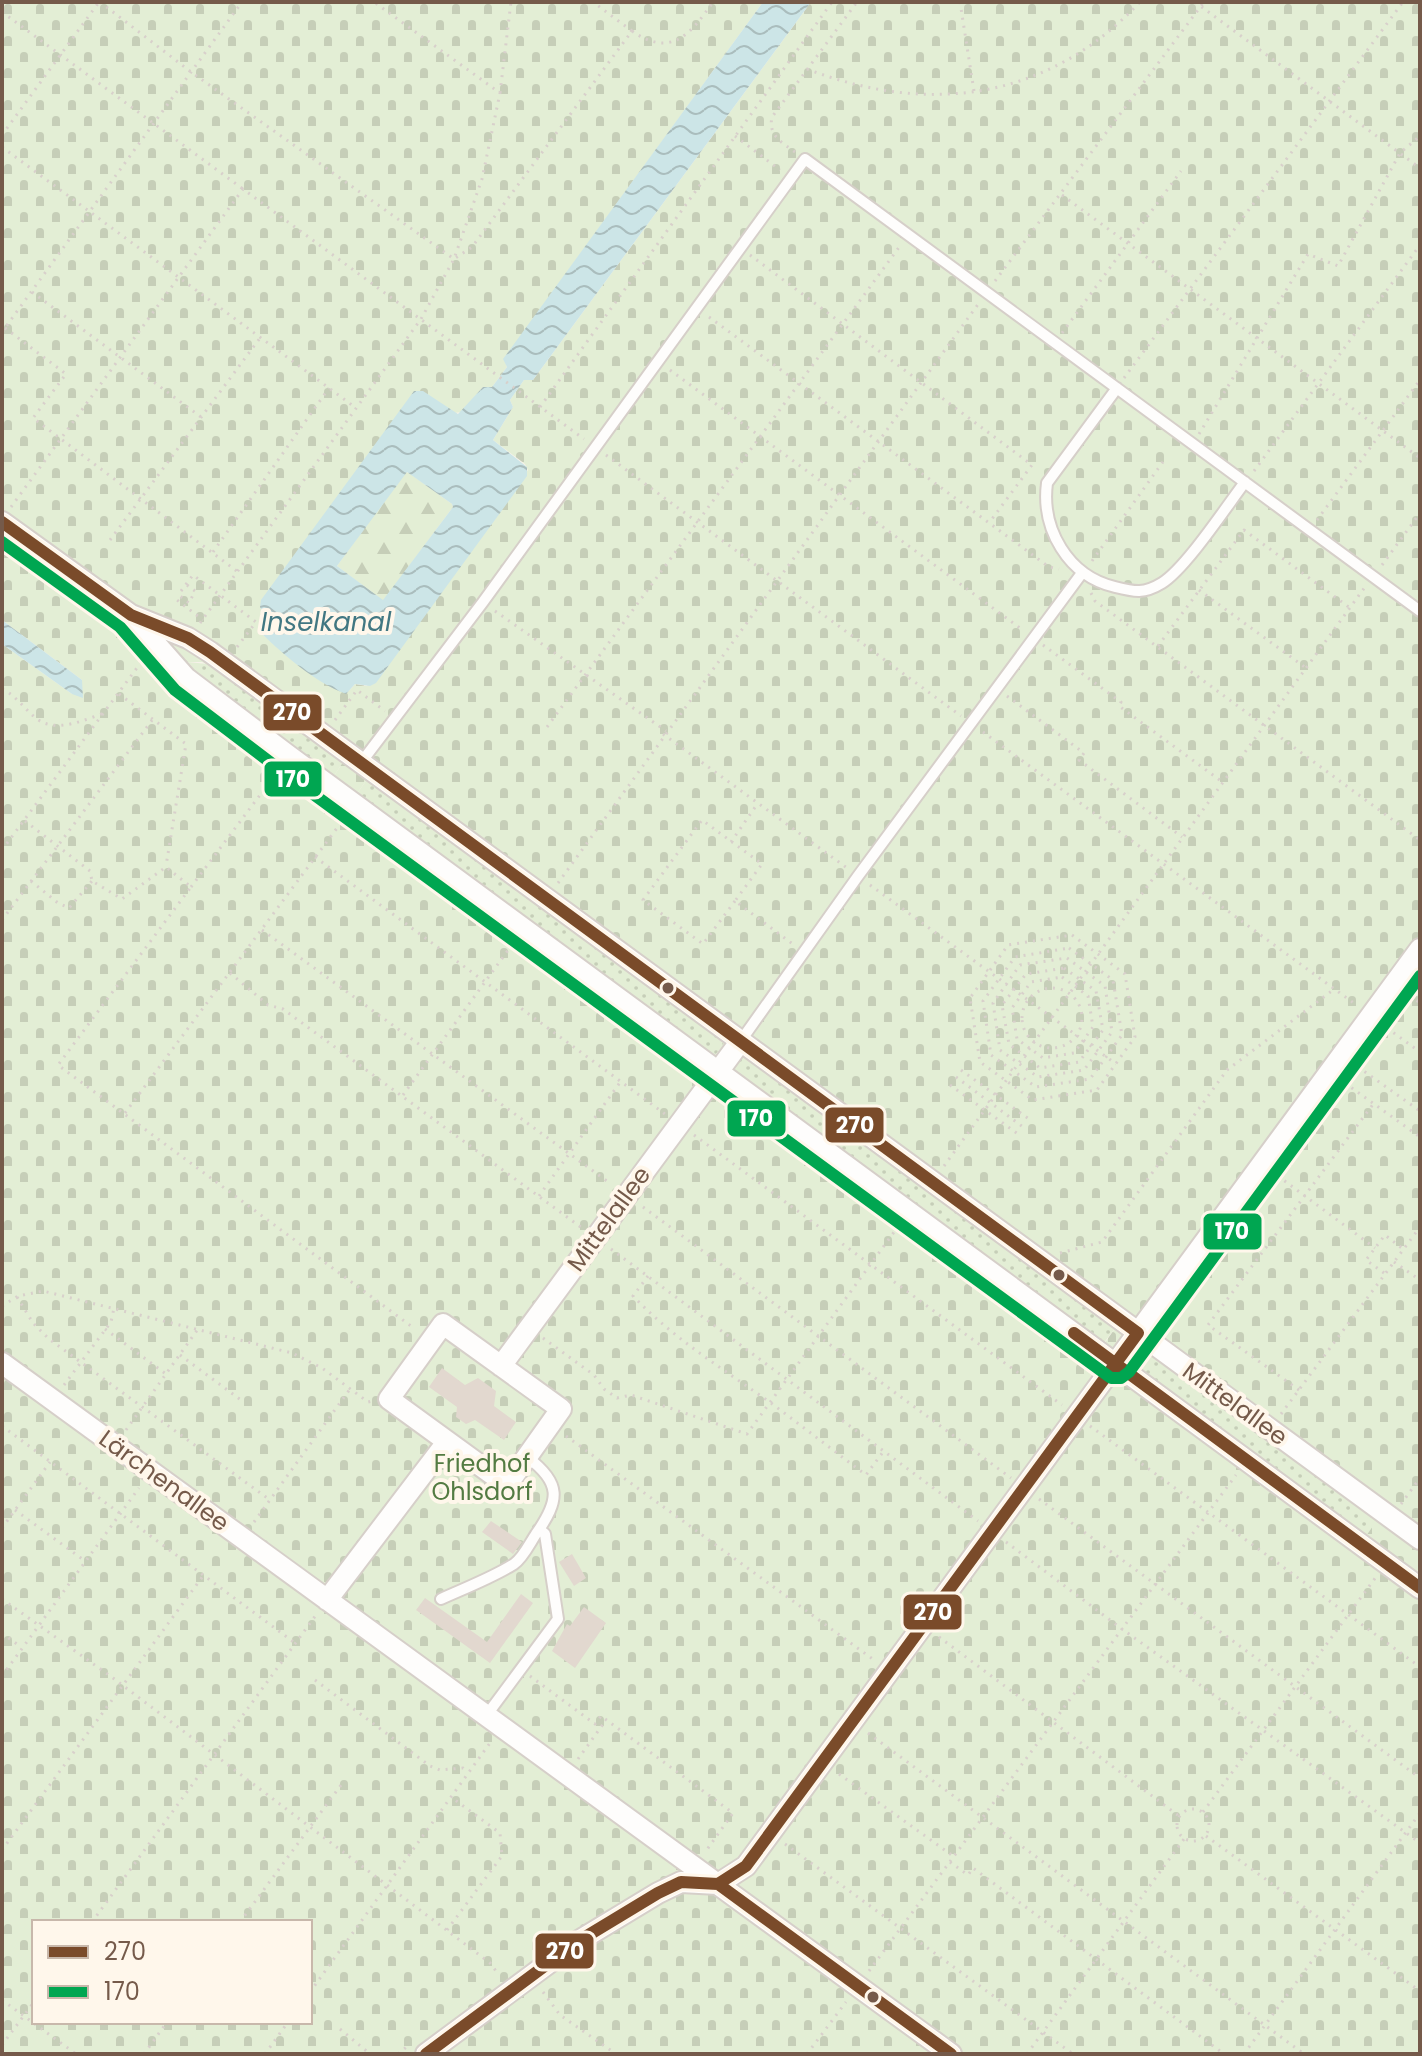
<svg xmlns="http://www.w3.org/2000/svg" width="1422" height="2056" viewBox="0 0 1422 2056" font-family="Poppins,sans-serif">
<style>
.grass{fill:url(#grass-dots)}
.forest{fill:url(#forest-firs)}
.cemetery{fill:url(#cemetery-stones);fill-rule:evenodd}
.water{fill:url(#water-waves);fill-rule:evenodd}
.building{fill:#e2d8cf}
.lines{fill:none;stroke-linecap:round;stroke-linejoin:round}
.lane-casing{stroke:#d6cfc9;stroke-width:14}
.street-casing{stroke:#d6cfc9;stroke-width:24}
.path{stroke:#d8d0cb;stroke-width:3;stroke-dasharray:2 6;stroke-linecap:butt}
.lane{stroke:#fefdfc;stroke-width:10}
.street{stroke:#fefdfc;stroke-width:20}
.bus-1-casing{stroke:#fff7eb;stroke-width:18}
.bus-2-casing{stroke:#fff7eb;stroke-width:18}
.bus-1{stroke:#7a4b2a;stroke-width:12}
.bus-2{stroke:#00a651;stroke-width:12}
.bus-dot{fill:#755a4a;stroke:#fff7eb;stroke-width:3}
.labels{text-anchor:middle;stroke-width:8;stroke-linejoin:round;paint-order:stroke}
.street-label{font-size:24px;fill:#755a4a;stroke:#fff7eb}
.park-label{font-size:24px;fill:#537b42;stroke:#fff7eb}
.water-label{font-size:26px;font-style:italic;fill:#417782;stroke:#fff7eb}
.line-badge{stroke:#fff7eb;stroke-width:3}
.badge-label{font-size:22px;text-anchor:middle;font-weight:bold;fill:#fff}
</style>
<defs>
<pattern id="grass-dots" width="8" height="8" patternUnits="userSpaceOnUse" patternTransform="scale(2)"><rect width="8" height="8" fill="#e3eed5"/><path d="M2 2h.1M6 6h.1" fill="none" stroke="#c6ceb8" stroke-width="1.8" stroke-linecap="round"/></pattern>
<pattern id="forest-firs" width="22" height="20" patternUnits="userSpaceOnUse" patternTransform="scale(2)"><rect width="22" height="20" fill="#e3eed5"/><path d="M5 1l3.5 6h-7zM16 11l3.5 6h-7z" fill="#c6ceb8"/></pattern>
<pattern id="cemetery-stones" width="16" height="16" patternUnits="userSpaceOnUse" patternTransform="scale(2)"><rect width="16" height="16" fill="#e3eed5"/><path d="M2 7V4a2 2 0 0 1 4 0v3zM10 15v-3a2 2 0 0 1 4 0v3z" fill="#c6ceb8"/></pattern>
<pattern id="water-waves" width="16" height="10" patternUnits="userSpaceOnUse" patternTransform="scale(2)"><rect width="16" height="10" fill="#cce5e7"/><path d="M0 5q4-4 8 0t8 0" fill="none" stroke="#aabdbd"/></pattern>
</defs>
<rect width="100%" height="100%" fill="#f7f2ea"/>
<path class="grass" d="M187,662L208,664L343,762L332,779L189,673Z
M368,778L726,1041L713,1058L356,795Z
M742,1052L1116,1327L1103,1344L730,1069Z
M1149,1350L1379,1519L1366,1536L1136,1367Z"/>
<path class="forest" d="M405,472L409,473L452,504L453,507L383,601L337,566Z"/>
<path class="cemetery" d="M2,2H763L504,359L507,367L492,387H483L462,412L454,413L261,610L267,617L260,630L262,634L305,670L348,692L355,684L367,686L528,470L525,464L493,440L513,407L510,400L524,380H533L811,2H1420V1567L1416,1573L1420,1576V2054H2V644L72,694L82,680L2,620ZM187,662H202L208,664L343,762L332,779L189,673ZM368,778L725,1041L714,1057L356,795ZM743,1052L1116,1327L1104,1344L730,1069ZM1148,1350L1378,1519L1366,1536L1136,1368ZM34,1922H310V2022H34Z"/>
<path class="water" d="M763,2H811L533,380H524L510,400L513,407L493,440L527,467V476L376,683L370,686L355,684L346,694C315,682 285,656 261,633L267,620L260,607L261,600L414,391H423L458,414L483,387H492L507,367L503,359ZM407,472L452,504L453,507L383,600L337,566Z
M2,620L82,680L83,698L72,694L2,644Z"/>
<path class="building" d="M442,1368L465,1385L478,1378L496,1391L494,1406L516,1422L504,1440L475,1420L466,1424L456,1417L457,1407L429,1387Z
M491,1521L522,1542L513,1554L482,1532Z
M572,1554L586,1578L574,1586L559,1562Z
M521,1594L533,1603L490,1663L416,1610L425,1598L487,1642Z
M584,1607L606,1623L575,1668L552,1651L567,1624L570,1626Z"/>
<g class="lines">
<g class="lane-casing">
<path id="lane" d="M1117,388L1047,483C1041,529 1068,576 1115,587C1135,592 1144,594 1162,583C1186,568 1226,507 1245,482
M360,764L483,602L805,159L1420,611
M740,1042L858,876L1082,573
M441,1599C465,1588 492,1578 514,1564C523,1558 530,1543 536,1534C560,1500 562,1483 527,1457
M486,1716L558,1619L545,1534L540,1530"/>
</g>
<g class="street-casing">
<path id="street" d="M2,522L131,615L188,638L210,652L1420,1539
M133,618L186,678L289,756L1420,1588
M443,1324L561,1409L507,1485L389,1399Z
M2,1363L951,2054
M501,1366L740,1042
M327,1600L447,1442
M718,1884L746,1866L1420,949
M426,2054L577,1942L658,1893L681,1882L718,1884"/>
</g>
<path class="path" d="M100,2L191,72L454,259L472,247L632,31L593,2
M960,2L974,91
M1195,2L1420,168
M2,12L243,189
M632,31C672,59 691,33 713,2
M807,69C929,116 1048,100 1140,2
M500,93L511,2
M2,135L99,2
M735,136L780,170
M2,147L356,408
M795,152C781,142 768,135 772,117L857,2
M1062,195L1420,458
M750,255L1032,465L989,523
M995,281L1204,2
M32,292L201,417
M709,317L1049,567L1059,569
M5,328L66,374L33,418L238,572
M2,332L242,2
M1062,333L1181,171
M670,370L1024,631
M1124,378L1403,2
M540,407L832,2
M1199,434L1308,254L1338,266L1400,153L1420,136
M606,455L961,716
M1254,471L1420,245
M11,507L243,189L584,439
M1317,520L1420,380
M110,540L260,338
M213,552L329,388
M18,559L121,635
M1092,561L1165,459
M1382,565L1420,513
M187,585L195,591L189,603L180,596L177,600L203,620
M1199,590L1306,668
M181,591L193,575L256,622L237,647
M1091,593L1095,601L1420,840
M495,611L666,731
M200,623L421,319L454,259L482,179L500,93L374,2
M1043,645L1121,702L1119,706L1221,781
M1158,646L1244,530L1350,608
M2,689C17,696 24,709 37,719C57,734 86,719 107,712
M119,694L186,744L166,866
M1007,696L1084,753L1079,760L1182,837
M335,720L357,690L385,711
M547,727L900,246
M983,732L1355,1004
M663,734L847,868
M25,821L90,871L92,881L122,899L166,867L191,887L58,1065L415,1329
M731,842L758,803
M2,850L145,657
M315,857L665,1114
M31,881L58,903L69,908L92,881
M558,883L979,303
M870,885L1116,1064
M191,887L278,771
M735,901L703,944L643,900L702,820L762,864L735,901L794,945
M2,920L153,719
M262,930L611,1184
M1072,935L1125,974L1135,1037L1097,1090L1033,1100L980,1062L970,998L1008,945Z
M1069,948L1113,980L1122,1035L1090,1079L1036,1087L991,1055L983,1001L1015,957Z
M1067,958L1105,986L1112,1032L1084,1070L1038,1077L1000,1050L993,1003L1020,965Z
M1064,968L1096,991L1103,1030L1079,1062L1040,1068L1009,1044L1002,1005L1026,974Z
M230,973L268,1005L283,1009L582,1228
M1062,977L1088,996L1093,1027L1074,1053L1043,1058L1017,1039L1012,1008L1031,982Z
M1022 1018a30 30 0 1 1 60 0a30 30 0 1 1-60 0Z
M1410,996L1420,1003
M1387,1028L1420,1052
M1358,1067L1420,1111
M961,1070L1029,1119
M956,1077L1023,1127
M1345,1083L1420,1137
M950,1085L1018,1134
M403,1095L514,942
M125,1113L343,820
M694,1135L1062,1405
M944,1166L1365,587
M1278,1176L1375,1248
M539,1196L621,1081
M643,1207L1011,1478
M611,1249L978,1521
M1060,1253L1102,1242L1227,1070L1333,990
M1394,1262L1420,1280
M1384,1273L1366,1260L1385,1235L1403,1249
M648,1276L633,1296C674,1339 723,1369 771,1403C803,1427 834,1451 866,1475L883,1452
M17,1297L33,1323L49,1339L270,1500
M2,1306L18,1296L43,1291L292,1353L322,1368L368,1402L372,1401
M105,1329L166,1374
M1166,1330L1249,1217
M543,1338L594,1375L604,1389L617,1398L631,1395L747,1434L897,1228
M180,1355L241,1400
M64,1385L111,1322L114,1308
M1299,1390L1208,1325L1374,1103
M1281,1414L1420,1227
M2,1426L295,1643
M1090,1426L1420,1667
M126,1430L198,1329
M566,1436L874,1660
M1039,1499L1420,1778
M1401,1504L1420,1478
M15,1510L85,1561
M254,1522L350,1389
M2,1528L50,1462
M1006,1542L1122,1629L1420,1843
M2,1599L113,1678L490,1963L499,1975
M2,1633L21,1647
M939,1637L1179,1816
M2,1676L139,1488
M530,1676L595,1724L601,1716L733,1813L706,1851
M315,1680L430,1766L440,1770L463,1768L468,1772
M868,1733L1304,2054
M578,1759L606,1720
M839,1774L953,1856
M1177 1825a16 16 0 1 1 32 0a16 16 0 1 1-32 0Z
M1203,1812L1376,1577
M1206,1836L1420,1991
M785,1844L1073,2054
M2,1850L203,1576
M950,1862L968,1875L973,1868L1224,2054
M92,1922L316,1615
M240,1922L344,1781
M447,1930L502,1856L500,1833L451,1797
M869,1971L1236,1475
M310,1992L490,1743
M543,1992L560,2015L616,2054
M2,2000L76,2054
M340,2029L370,2054
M2,2045L34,2002
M144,2054L167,2022
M265,2054L288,2022
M398,2054L409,2045
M807,2054L846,2002
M1027,2054L1184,1839
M1244,2054L1420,1813"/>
<use href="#lane" class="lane"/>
<use href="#street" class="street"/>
<g class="bus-1-casing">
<path id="bus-1" d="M2,522L131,615L188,638L210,652L1138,1333L746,1866L718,1884
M1074,1333L1420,1588
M718,1884L951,2054
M426,2054L577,1942L658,1893L681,1882L718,1884"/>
</g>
<g class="bus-2-casing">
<path id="bus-2" d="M2,542L120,627L175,690L279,769L1111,1378H1121L1129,1372L1420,976"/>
</g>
<use href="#bus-1" class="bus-1"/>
<use href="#bus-2" class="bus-2"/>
</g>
<g class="bus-dot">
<circle cx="668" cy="988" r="7"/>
<circle cx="1059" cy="1275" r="7"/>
<circle cx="873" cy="1997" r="7"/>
</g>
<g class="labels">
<g class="street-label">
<text transform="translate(609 1219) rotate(-54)" y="8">Mittelallee</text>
<text transform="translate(1235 1404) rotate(36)" y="8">Mittelallee</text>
<text transform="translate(164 1481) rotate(36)" y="8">Lärchenallee</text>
</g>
<g class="park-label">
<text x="482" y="1472">Friedhof<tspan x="482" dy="28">Ohlsdorf</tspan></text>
</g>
<g class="water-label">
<text x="326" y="631">Inselkanal</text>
</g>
</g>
<g class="line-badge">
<rect x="262" y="693" width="61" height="39" rx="8" fill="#7a4b2a"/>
<rect x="263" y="760" width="60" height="38" rx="8" fill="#00a651"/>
<rect x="726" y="1099" width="61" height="39" rx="8" fill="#00a651"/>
<rect x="824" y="1106" width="61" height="38" rx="8" fill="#7a4b2a"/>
<rect x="1202" y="1212" width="61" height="39" rx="8" fill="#00a651"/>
<rect x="902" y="1593" width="61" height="38" rx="8" fill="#7a4b2a"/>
<rect x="534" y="1932" width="61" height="38" rx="8" fill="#7a4b2a"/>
</g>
<g class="badge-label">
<text x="292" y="720">270</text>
<text x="293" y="787">170</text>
<text x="756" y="1126">170</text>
<text x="855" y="1133">270</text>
<text x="1232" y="1239">170</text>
<text x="933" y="1620">270</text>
<text x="565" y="1959">270</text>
</g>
<rect width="1422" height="2056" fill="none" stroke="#755a4a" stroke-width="8"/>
<rect x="32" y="1920" width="280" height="104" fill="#fff7eb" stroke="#c8b8ab" stroke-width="2"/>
<rect x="48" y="1946" width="40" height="12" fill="#7a4b2a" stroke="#c8b8ab" stroke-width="2"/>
<text x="104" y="1960" font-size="24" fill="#755a4a">270</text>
<rect x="48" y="1986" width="40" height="12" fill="#00a651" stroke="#c8b8ab" stroke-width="2"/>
<text x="104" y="2000" font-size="24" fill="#755a4a">170</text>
</svg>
